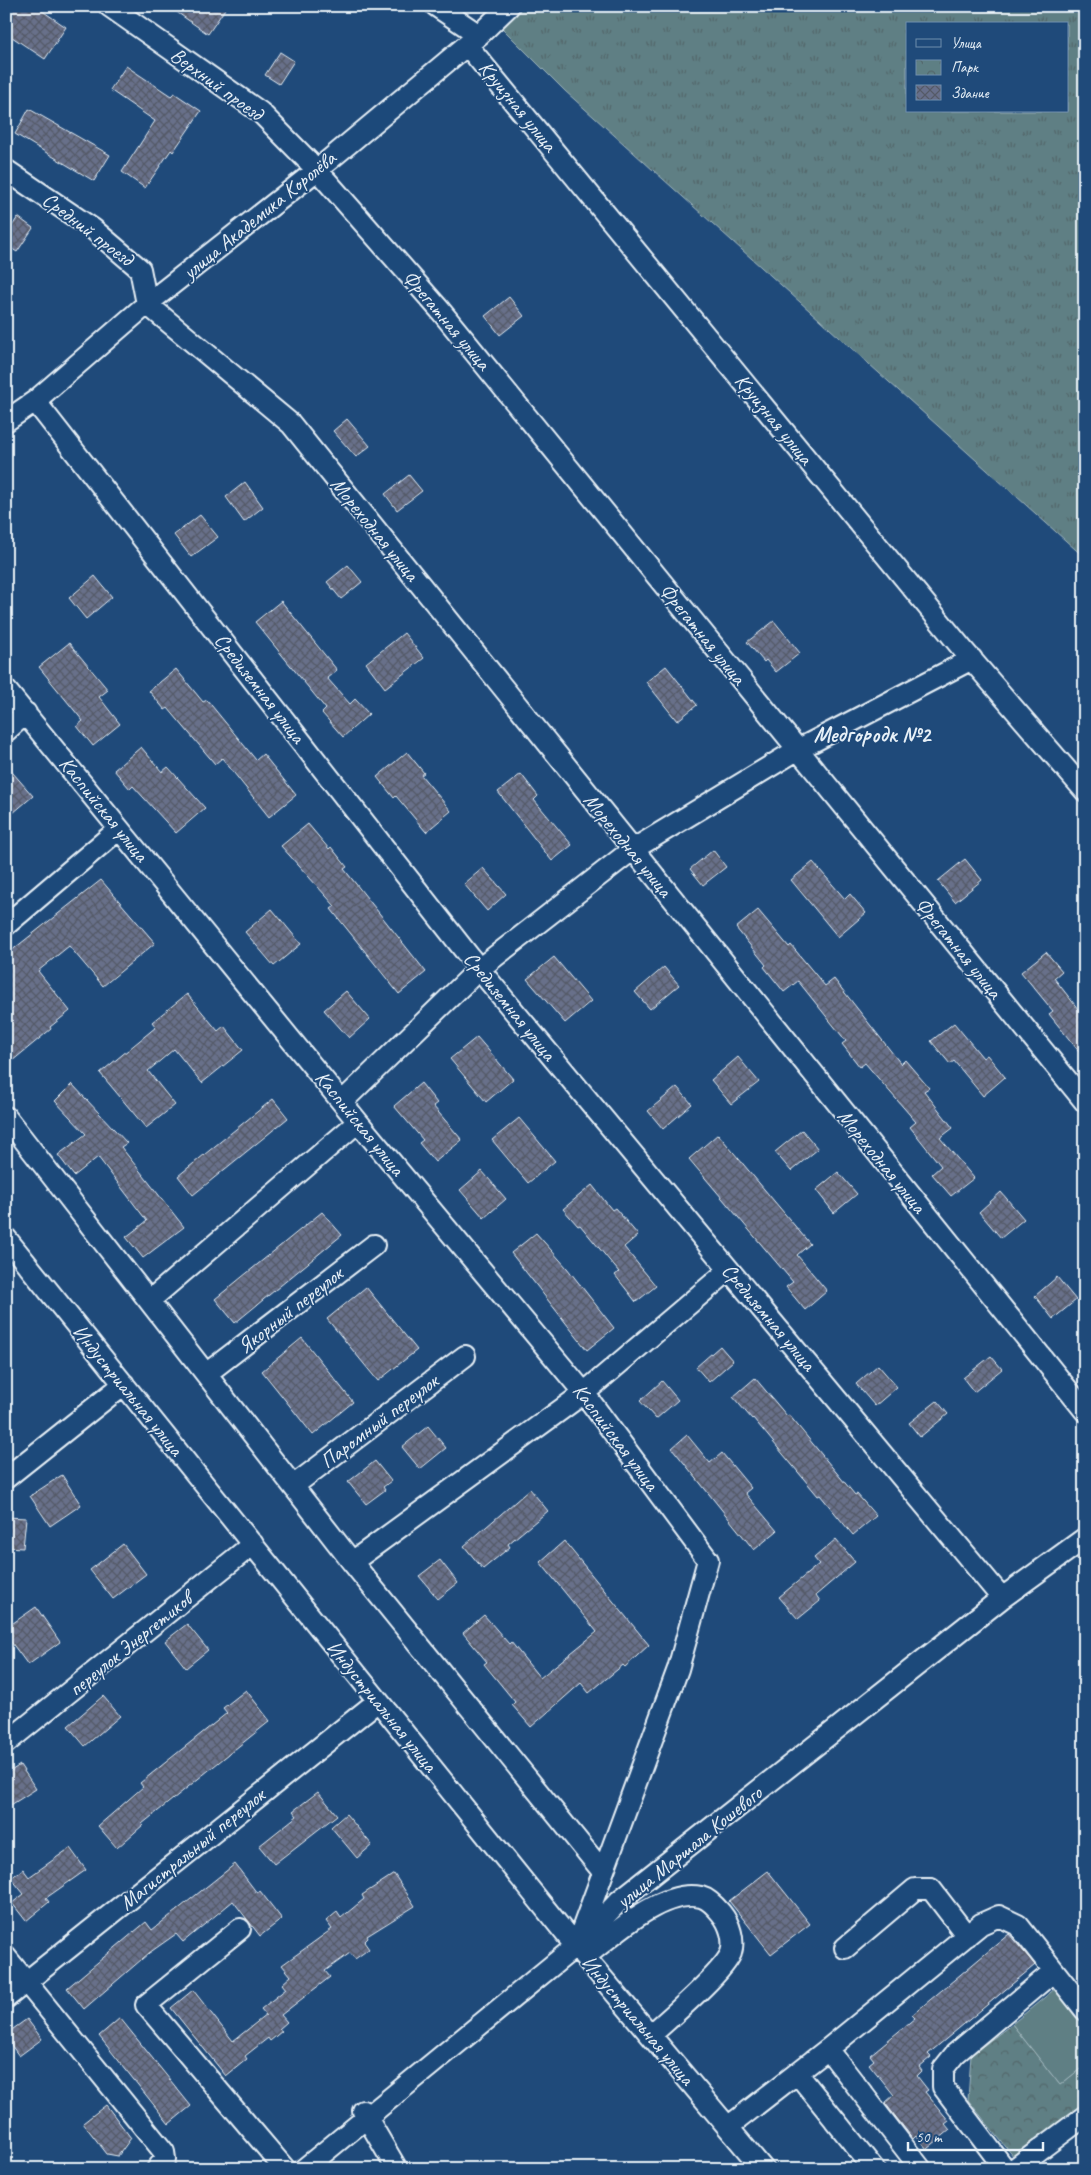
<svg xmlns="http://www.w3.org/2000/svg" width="1091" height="2175" viewBox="0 0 1091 2175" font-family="Caveat,sans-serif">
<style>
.grass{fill:url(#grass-tufts);stroke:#a3b8be;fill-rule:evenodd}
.park{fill:url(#park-crowns);stroke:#a3b8be}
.pitch{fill:#5e7f84;stroke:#a3b8be}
.building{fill:url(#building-cross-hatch);stroke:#e8f1f8}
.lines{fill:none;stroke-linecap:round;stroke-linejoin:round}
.minor-casing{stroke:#e8f1f8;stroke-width:24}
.minor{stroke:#1f4a7a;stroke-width:20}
.labels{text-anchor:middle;stroke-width:4;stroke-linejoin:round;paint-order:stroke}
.street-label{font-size:21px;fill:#e8f1f8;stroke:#1f4a7a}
.neighbourhood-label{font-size:22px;font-weight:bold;fill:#e8f1f8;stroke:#1f4a7a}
</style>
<defs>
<pattern id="grass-tufts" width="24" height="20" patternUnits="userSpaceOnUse" patternTransform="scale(1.25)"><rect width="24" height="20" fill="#5e7f84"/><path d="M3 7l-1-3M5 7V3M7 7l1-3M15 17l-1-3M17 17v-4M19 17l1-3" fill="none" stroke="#53666a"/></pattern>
<pattern id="park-crowns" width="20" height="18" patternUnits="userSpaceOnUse" patternTransform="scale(1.25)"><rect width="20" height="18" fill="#5e7f84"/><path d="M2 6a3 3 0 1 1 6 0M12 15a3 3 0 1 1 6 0" fill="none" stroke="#53666a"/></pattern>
<pattern id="building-cross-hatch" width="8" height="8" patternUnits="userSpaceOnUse" patternTransform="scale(1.25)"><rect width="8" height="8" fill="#676f8a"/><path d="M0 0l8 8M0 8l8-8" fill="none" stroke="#555a67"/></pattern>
</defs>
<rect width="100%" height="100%" fill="#1f4a7a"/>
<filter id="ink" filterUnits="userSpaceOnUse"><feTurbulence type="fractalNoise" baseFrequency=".02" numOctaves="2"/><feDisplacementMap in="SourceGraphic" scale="10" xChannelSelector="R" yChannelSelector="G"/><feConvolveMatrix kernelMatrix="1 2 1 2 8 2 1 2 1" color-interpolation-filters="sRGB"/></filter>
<g filter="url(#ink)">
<path class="grass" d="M480,6H1085V558L565,91ZM907,24H1067V111H907Z"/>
<path class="park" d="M1012,2024L1060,2085L1085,2065V2104L1014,2157L968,2100L971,2055Z"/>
<path class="pitch" d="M1056,1988L1085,2024V2065L1060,2085L1012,2024Z"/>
<path class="building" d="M6,6H35L66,27L45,59L6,33Z
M168,6H227L208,34Z
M280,52L294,61L279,84L265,75Z
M126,66L171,96L174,93L201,111L173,152L171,150L145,188L122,172L155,121L110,90Z
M29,109L110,155L94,181L15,134Z
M18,217L33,228L17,252L6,245V235Z
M509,297L524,316L500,335L485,316Z
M347,419L370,446L356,457L333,431Z
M409,475L422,491L397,510L385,494Z
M245,482L263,507L244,522L226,497Z
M200,515L218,537L191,557L174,535Z
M348,565L362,582L341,599L327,582Z
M95,576L112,597L86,619L69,598Z
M281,601L337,670L327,678L350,704L355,699L369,714L343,737L322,713L326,709L255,622Z
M774,621L800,653L776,672L766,660L764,662L747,642Z
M404,633L424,658L385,688L366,663Z
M69,643L108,690L99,697L120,724L93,746L77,726L83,721L39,667Z
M666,666L697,705L677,721L646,682Z
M176,669L203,702L207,700L256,760L263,754L296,795L269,817L222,758L215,764L168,708L165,710L149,691Z
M141,747L162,772L168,767L205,808L176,833L133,786L130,789L114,770Z
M407,752L424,773L421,775L451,811L426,832L396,796L394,798L377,777Z
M6,765L33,796L6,819Z
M521,774L538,796L534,800L572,845L552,861L498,792Z
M308,824L329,849L331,847L347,867L344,869L426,972L399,994L331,909L335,906L281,846Z
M713,850L726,867L703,885L690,869Z
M965,859L982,880L955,902L938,881Z
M813,862L845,899L850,894L866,913L838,937L791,880Z
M483,868L506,894L487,911L464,884Z
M101,880L155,943L103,986L69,946L38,971L70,1011L50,1027L51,1029L6,1066V955Z
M272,909L301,944L274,966L245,932Z
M758,910L789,947L791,945L825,986L834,979L901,1064L905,1060L929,1088L924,1091L953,1128L940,1138L974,1178L951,1196L932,1174L941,1166L910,1127L916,1122L865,1063L860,1067L842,1044L846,1041L798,981L784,992L764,967L766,965L736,928Z
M1046,952L1062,971L1054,978L1085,1018V1059L1049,1014L1053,1011L1021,972Z
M554,957L591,1001L565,1023L527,979Z
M664,967L679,985L650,1009L635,992Z
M346,991L370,1019L349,1038L324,1010Z
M187,994L218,1031L224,1026L243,1050L202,1083L174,1049L148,1071L175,1105L146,1128L100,1073L156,1027L152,1022Z
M954,1023L983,1058L987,1055L1005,1077L983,1096L954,1061L950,1064L931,1041Z
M477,1037L513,1079L486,1102L450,1059Z
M738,1057L759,1082L731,1104L711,1080Z
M421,1083L437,1103L433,1106L462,1140L435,1162L419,1143L423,1140L394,1106Z
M72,1084L127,1143L121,1147L184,1227L143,1258L126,1237L147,1221L98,1157L74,1176L58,1155L86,1134L55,1101Z
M677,1087L692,1104L663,1129L648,1111Z
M273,1099L288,1118L193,1195L178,1176Z
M519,1118L555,1161L528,1183L492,1140Z
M802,1130L818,1149L791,1171L775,1152Z
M718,1134L810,1244L797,1255L827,1291L805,1310L786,1287L793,1282L689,1159Z
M482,1171L506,1199L484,1218L460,1190Z
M838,1172L857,1194L834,1213L816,1190Z
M592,1185L612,1210L615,1208L638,1235L624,1247L656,1286L636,1302L615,1275L619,1272L580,1225L578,1226L563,1209Z
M1001,1192L1024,1219L1001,1238L979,1212Z
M322,1212L342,1235L235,1323L215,1299Z
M536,1233L567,1268L614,1328L587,1350L511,1253Z
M1057,1277L1076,1300L1053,1319L1035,1296Z
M366,1287L417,1350L378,1381L327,1319Z
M302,1338L353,1402L313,1435L262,1371Z
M720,1346L733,1361L709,1382L696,1367Z
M991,1356L1002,1369L974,1392L963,1378Z
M878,1365L897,1387L875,1406L856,1384Z
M755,1378L787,1416L789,1415L855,1495L857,1494L876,1516L853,1535L820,1495L818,1496L753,1418L752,1419L733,1397Z
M662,1381L678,1400L656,1419L640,1401Z
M937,1401L948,1414L920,1437L909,1423Z
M428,1426L446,1448L420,1469L402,1447Z
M687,1435L710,1463L722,1453L751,1488L745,1493L777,1531L754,1550L672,1448Z
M375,1461L391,1481L383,1487L385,1490L366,1504L348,1482Z
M62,1475L81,1505L50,1526L30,1496Z
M530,1489L548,1511L508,1544L510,1547L483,1569L464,1546Z
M6,1517L26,1518L23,1548L6,1547Z
M836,1539L855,1562L816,1595L820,1601L798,1619L779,1597L819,1564L814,1558Z
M564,1541L649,1645L625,1667L623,1665L589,1693L581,1683L531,1727L512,1705L515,1702L484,1664L487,1662L463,1633L484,1615L509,1644L511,1642L540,1678L597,1632L540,1562Z
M123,1544L146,1574L113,1599L90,1570Z
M440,1560L458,1583L438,1599L419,1576Z
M36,1607L60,1642L28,1665L6,1635V1628Z
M187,1624L208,1650L186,1668L165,1641Z
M246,1690L270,1721L142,1824L143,1825L117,1848L98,1826L143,1787L140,1783L227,1713L223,1708Z
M103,1696L120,1716L85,1746L68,1726Z
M20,1765L36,1789L6,1808V1774Z
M318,1792L337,1815L274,1864L259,1846L297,1816L293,1811Z
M346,1814L372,1845L357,1858L331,1827Z
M70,1848L86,1870L46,1898L49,1902L26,1921L12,1903L24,1894L11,1878L23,1869L29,1877Z
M235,1864L257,1893L260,1891L282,1919L260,1936L233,1901L183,1942L176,1934L149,1953L84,2009L67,1988L146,1922L152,1930Z
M768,1871L810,1924L771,1954L729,1901Z
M394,1874L415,1906L367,1936L368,1938L364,1942L369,1949L355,1959L350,1953L325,1971L330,1977L281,2015L287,2022L279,2029L282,2031L270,2041L268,2038L245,2056L247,2059L226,2076L171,2008L193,1990L233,2041L266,2015L261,2009L286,1989L282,1984L291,1976L282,1965L332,1929L326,1921L337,1912L341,1918L364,1899L362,1895Z
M1009,1934L1035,1965L928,2054L931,2057L919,2067L922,2071L917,2076L928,2090L925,2092L949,2121L945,2124L950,2130L927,2149L916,2136L913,2139L885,2103L894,2095L869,2064L874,2060L870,2055L915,2018L912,2015Z
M120,2018L191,2106L169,2124L99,2036Z
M27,2019L42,2039L19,2056L6,2038V2034Z
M106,2105L131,2138L118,2156L107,2154L83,2123Z"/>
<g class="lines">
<g class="minor-casing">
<path id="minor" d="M109,6L260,112L317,170L440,310L1085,1102
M436,6L479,35
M467,45L965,652L1085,791
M6,170L93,229L140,269L147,304L291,424L1085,1411
M35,401L479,969L1002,1598
M6,421L35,401L147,304L317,170L479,35L509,6
M6,690L358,1122L584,1393L708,1560L678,1669L576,1946
M6,731L26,713
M6,925L119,829
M343,1101L479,969L632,850L797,750L972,659
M6,1117L352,1562
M6,1238L573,1943L763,2169
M149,1301L358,1122
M206,1374L374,1245
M6,1478L124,1384
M293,1486L465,1356
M6,1743L253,1544
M603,1872L352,1562L584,1393L729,1270
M240,1929L146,2005L285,2169
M845,1948L915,1889H931L967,1936
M6,1957L164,2152L165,2159L157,2169
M585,1957C613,1935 662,1888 701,1897C709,1899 716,1907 721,1913C730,1924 735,1940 731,1953C723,1973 668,2019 651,2035
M6,1998L378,1701
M828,2049L921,2169
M797,2073L874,2169
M363,2111L397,2169
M728,2127L828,2049L981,1924L999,1916L1018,1925L1085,2010
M304,2169L576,1946L620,1900L1002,1598L1085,1538
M1005,2169L943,2087V2069L955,2054L1054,1971
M1014,2169L1085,2116"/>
</g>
<use href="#minor" class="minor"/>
</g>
</g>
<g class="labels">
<g class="street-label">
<text transform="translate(217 84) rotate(36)" y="7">Верхний проезд</text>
<text transform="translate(518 106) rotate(51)" y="7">Круизная улица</text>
<text transform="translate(259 215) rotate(-39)" y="7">улица Академика Королёва</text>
<text transform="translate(88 229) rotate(37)" y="7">Средний проезд</text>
<text transform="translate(447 320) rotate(50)" y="7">Фрегатная улица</text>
<text transform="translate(774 419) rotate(51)" y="7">Круизная улица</text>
<text transform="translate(375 529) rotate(51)" y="7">Мореходная улица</text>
<text transform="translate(703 634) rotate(51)" y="7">Фрегатная улица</text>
<text transform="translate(260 688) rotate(52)" y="7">Средиземная улица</text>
<text transform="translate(104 809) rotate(51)" y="7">Каспийская улица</text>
<text transform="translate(628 845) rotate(51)" y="7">Мореходная улица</text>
<text transform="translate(959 948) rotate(51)" y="7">Фрегатная улица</text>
<text transform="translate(510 1006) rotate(51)" y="7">Средиземная улица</text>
<text transform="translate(360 1123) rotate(51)" y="7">Каспийская улица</text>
<text transform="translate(882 1161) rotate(51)" y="7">Мореходная улица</text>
<text transform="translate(290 1310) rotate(-38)" y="7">Якорный переулок</text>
<text transform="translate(769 1317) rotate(50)" y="7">Средиземная улица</text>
<text transform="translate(128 1390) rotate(51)" y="7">Индустриальная улица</text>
<text transform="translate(379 1421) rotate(-37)" y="7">Паромный переулок</text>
<text transform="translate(616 1437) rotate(53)" y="7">Каспийская улица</text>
<text transform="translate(130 1644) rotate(-39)" y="7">переулок Энергетиков</text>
<text transform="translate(382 1706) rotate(51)" y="7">Индустриальная улица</text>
<text transform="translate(689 1847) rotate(-39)" y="7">улица Маршала Кошевого</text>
<text transform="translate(192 1849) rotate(-39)" y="7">Магистральный переулок</text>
<text transform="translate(638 2020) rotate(50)" y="7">Индустриальная улица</text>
</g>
<g class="neighbourhood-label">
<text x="872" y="742">Медгородк №2</text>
</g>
</g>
<rect width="1091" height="2175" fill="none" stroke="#1f4a7a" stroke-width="25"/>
<rect x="12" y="12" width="1066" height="2150" fill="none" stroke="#e8f1f8" stroke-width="2" filter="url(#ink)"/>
<rect x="906" y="22" width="162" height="90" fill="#1f4a7a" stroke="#6f8dac"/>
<rect x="916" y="39" width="25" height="8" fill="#1f4a7a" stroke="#6f8dac"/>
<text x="951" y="48" font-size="15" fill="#e8f1f8">Улица</text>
<rect x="916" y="60" width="25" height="15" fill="url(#park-crowns)" stroke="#6f8dac"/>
<text x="951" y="72" font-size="15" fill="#e8f1f8">Парк</text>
<rect x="916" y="85" width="25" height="15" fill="url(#building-cross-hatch)" stroke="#6f8dac"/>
<text x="951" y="98" font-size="15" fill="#e8f1f8">Здание</text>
<path d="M908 2142v8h135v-8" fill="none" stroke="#e8f1f8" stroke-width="2.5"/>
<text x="916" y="2142" font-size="15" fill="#e8f1f8" stroke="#1f4a7a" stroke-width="4" paint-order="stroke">50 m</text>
</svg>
